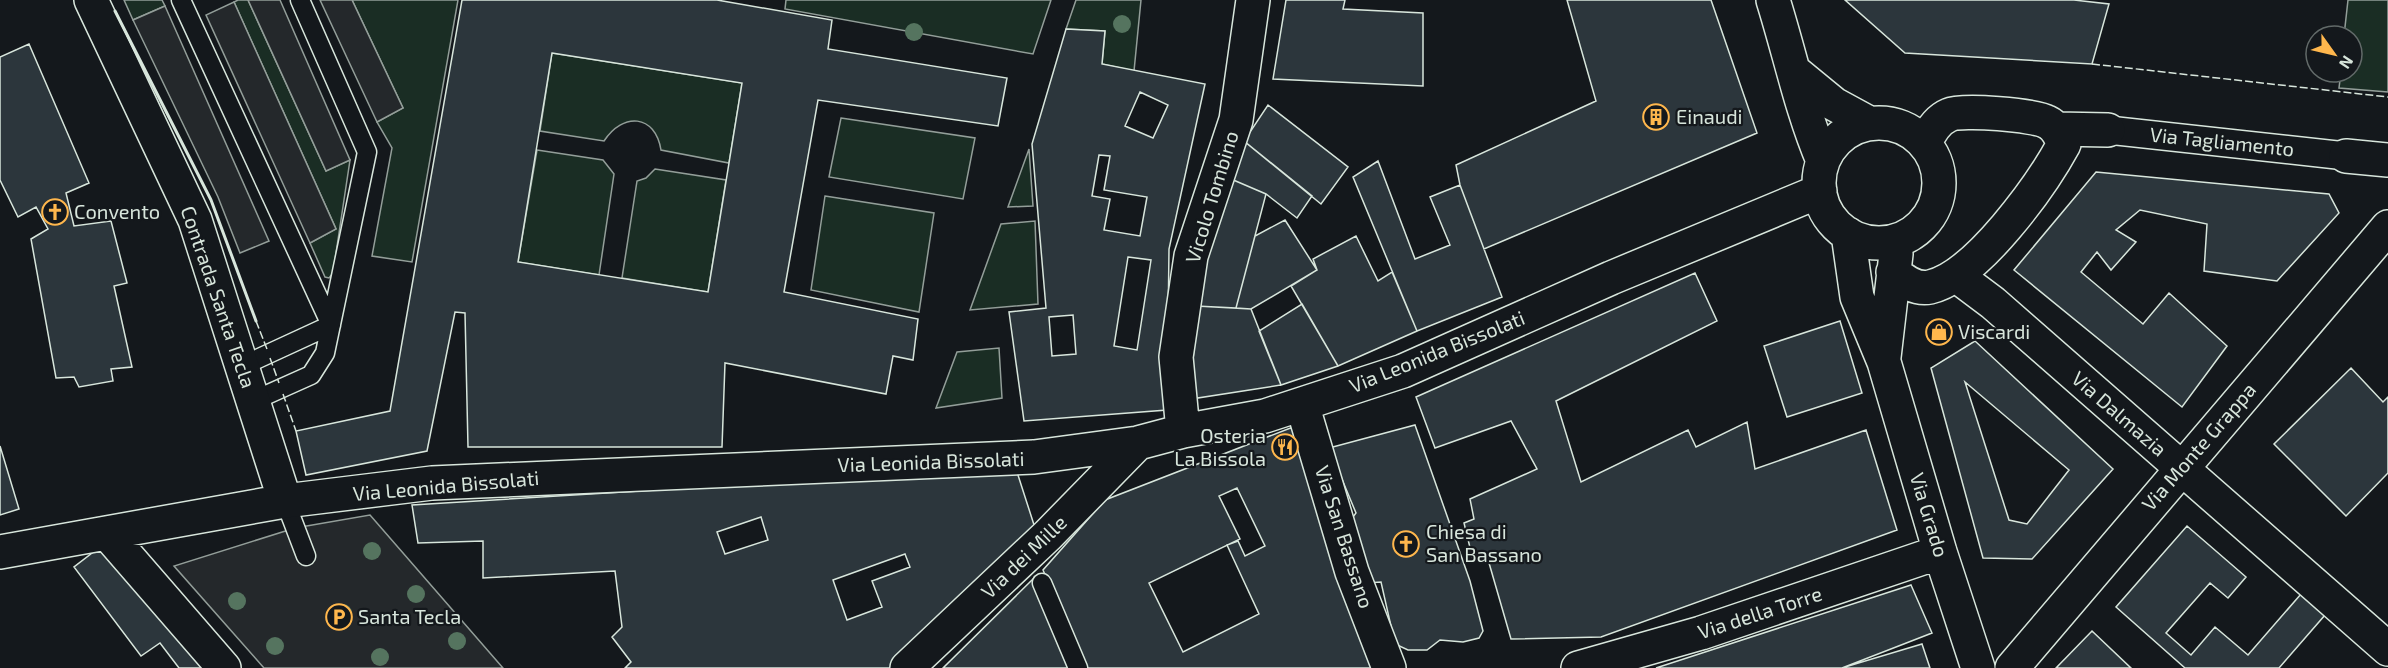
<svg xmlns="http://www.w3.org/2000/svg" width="2388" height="668" viewBox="0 0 2388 668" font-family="'Exo 2',sans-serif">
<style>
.green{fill:#1a2d24;stroke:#939e99;stroke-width:1.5}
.parking{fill:#24282b;stroke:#939e99;stroke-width:1.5}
.building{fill:#2c363c;stroke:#d8e6dc;stroke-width:1.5;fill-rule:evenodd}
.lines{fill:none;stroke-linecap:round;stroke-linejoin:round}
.service-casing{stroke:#d8e6dc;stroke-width:21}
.pedestrian-casing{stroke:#d8e6dc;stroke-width:30}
.minor-casing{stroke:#d8e6dc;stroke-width:36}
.service{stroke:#14181c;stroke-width:18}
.pedestrian{stroke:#14181c;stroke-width:27}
.minor{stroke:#14181c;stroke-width:33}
.fence{stroke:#d8e6dc;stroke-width:1.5;stroke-dasharray:8 3;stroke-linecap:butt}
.wall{stroke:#d8e6dc;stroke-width:3}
.tree{fill:#55745f}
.labels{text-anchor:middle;stroke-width:4.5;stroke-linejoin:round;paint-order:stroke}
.poi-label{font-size:20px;fill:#d8e6dc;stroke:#14181c;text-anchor:start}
.street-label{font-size:20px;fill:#d8e6dc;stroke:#14181c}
</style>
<rect width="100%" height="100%" fill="#14181c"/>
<path class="green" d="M124,0H162L165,6L133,20Z
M238,0H248L326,171L350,160L333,273L329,278L325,277L310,243L336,229L234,2Z
M352,0H458L412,262L372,256L392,148L377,122L403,108Z
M786,0H1051L1033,54L785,9Z
M1076,0H1141L1134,71L1102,64L1105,31L1066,29Z
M2348,0H2388V92L2339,88L2341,72H2352V36H2344Z
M552,53L742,83L729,163L661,150C655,114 623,112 604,141L540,131Z
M841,118L975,138L963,199L829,177Z
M1029,149L1033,206L1008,207Z
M537,150L603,160L614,174L599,275L518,262Z
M655,169L726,180L708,292L622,278L637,181L646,178Z
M825,196L934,213L919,312L811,290Z
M1035,221L1038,304L970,310L1001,224Z
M999,348L1002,398L936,408L957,352Z"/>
<path class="parking" d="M248,0H280L350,160L326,171Z
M320,0H352L403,108L377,122Z
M234,2L336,229L310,243L206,15Z
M165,6L269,241L240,253L218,197L133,20Z
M370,515L503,668H264L174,566L295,528Z"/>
<path class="building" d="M462,0H717L832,20L828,49L1007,78L998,126L818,100L784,292L918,319L913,360L893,356L886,394L725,363L722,447H468L465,313L455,312L427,451L306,475L296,431L390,411ZM552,53L742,83L708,292L518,262Z
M1286,0H1345L1343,9L1423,13V86L1273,79Z
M1567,0H1711L1757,133L1484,249L1460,185L1456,165L1596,101Z
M1845,0H2074L2109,4L2092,64L1905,53Z
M1066,29L1105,31L1102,64L1205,84L1169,249L1167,410L1024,421L1009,312L1046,308L1032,144ZM1140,92L1168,105L1153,138L1125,126ZM1099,155L1110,156L1104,190L1147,197L1140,236L1104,230L1110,199L1092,196ZM1128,257L1151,260L1137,350L1114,346ZM1073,315L1076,354L1052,356L1049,317Z
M29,44L89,183L66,193L74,226L111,221L127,283L114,286L132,367L111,369L113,381L79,387L74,377L56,378L31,239L48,229L36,207L18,217L0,180V57Z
M1268,105L1348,167L1321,204L1244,141Z
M1244,141L1312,196L1297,218L1266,194L1224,176Z
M1378,161L1415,259L1450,245L1430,197L1460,185L1502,297L1417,331L1353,177Z
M2096,172L2329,194L2339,213L2277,281L2204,271L2207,224L2140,210L2116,230L2136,242L2111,270L2097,252L2081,272L2143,324L2169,293L2227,346L2182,407L2014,270Z
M1224,176L1266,194L1236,308L1196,306Z
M1285,220L1317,270L1251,309L1236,308L1255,236Z
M1356,236L1378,281L1392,272L1417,331L1338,366L1291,286L1317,270L1313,259Z
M1695,273L1717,321L1556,401L1581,482L1688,430L1696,447L1747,422L1755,469L1866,430L1897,530L1601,637L1511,639L1487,556L1473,560L1464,523L1474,519L1470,499L1537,469L1511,421L1435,448L1416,397Z
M1302,304L1338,366L1281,385L1259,331Z
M1196,306L1251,309L1281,385L1191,399Z
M1840,321L1862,393L1787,417L1764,346Z
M1975,341L2113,469L2032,559L1983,558L1931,368ZM1965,382L2069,470L2027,524L2009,520Z
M2351,368L2383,402L2388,397V473L2346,516L2274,444Z
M1415,425L1470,581L1483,631L1479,638L1463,642L1440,640L1427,650H1408L1395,644L1381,582L1366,583L1350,521L1356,513L1329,448Z
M1293,427L1381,668H1083L1043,570L1105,500ZM1237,488L1265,546L1245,556L1238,541L1227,545L1259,614L1183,652L1149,583L1240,539L1219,496Z
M0,446L19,509L0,515Z
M1017,472L1036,531L891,668H625L631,662L612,637L622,627L615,571L483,578V541L418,543L412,505L755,484ZM761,517L768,540L725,554L717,532ZM905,554L910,567L872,581L882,607L847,620L833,580Z
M2187,526L2246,577L2228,598L2210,583L2166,633L2191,655L2215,627L2248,655L2301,594L2325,615L2279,668H2185L2116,607Z
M109,540L206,668H179L160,643L141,656L74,567Z
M1033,579L1074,668H943Z
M1911,585L1932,633L1842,668H1656Z
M2092,631L2131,668H2056Z
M1922,644L1930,668H1845V667Z"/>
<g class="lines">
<g class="service-casing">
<path id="service" d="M181,0L331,325
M242,366L331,325
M253,401L311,375L325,353L367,152L300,0
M285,501L306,556
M1042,583L1078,668"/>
</g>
<g class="pedestrian-casing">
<path id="pedestrian" d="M2108,130L2346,156"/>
</g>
<g class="minor-casing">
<path id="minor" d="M91,0L195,220L285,501
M1773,0C1790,54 1801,109 1823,161
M1795,72L1834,104L1869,123
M1819 183a60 60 0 1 1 120 0a60 60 0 1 1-120 0Z
M2057,129L2108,130
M2346,156L2388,160
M1848,234L1857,297L1884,362L1940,552L1978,668
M1893,272C1904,281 1916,290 1930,287C1977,276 2041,186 2064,144C2060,135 2056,126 2047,122C2035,115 1962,109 1949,115C1937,120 1930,132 1925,143
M1957,276L1993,303L2388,649
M1884,357L1896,254
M1302,404L1352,572L1389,668
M1183,431L1176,357L1191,256L1236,120L1253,0
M107,533L224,668
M0,552L285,501L432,483L1034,457L1138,443L1183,431L1265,416L1403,371L1611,278L1820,191
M907,668L1048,535L1138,443
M1578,668L1701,633L1940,552
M2012,668L2388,227"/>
</g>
<use href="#service" class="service"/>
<use href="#pedestrian" class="pedestrian"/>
<use href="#minor" class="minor"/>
<path class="fence" d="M2092,64L2388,97
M256,321L267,349
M270,358L279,383
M283,394L296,431"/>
<path class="wall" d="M115,11L211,200L256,321"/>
</g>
<g class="tree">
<circle cx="1122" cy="24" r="9"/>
<circle cx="914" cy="32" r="9"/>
<circle cx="372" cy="551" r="9"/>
<circle cx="416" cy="594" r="9"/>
<circle cx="237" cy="601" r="9"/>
<circle cx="343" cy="613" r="9"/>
<circle cx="457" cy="641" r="9"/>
<circle cx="275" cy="646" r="9"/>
<circle cx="380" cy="657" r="9"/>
</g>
<defs>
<g id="building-ring" transform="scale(1.35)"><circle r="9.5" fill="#14181c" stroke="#ffb74d" stroke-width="1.5"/><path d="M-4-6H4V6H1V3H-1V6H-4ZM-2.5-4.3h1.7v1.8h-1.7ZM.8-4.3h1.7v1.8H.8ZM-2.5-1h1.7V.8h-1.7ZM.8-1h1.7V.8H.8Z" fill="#ffb74d"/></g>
<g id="church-ring" transform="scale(1.35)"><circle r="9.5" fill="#14181c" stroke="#ffb74d" stroke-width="1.5"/><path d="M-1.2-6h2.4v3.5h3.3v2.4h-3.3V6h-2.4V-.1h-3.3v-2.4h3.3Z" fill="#ffb74d"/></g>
<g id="shop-ring" transform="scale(1.35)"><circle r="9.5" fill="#14181c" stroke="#ffb74d" stroke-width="1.5"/><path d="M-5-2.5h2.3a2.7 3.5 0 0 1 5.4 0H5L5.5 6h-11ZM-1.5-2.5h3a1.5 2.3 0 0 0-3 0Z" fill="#ffb74d"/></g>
<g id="restaurant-ring" transform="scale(1.35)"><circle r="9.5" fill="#14181c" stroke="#ffb74d" stroke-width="1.5"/><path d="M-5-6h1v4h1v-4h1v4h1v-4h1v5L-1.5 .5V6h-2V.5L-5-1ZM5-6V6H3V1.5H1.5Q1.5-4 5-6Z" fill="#ffb74d"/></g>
<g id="parking-ring" transform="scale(1.35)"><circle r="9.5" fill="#14181c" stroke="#ffb74d" stroke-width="1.5"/><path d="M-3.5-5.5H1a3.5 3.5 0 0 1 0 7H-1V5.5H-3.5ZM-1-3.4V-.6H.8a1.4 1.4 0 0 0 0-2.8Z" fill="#ffb74d"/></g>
</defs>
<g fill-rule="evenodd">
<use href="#building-ring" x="1656" y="117"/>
<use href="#church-ring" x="55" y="212"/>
<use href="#shop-ring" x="1939" y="332"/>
<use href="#restaurant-ring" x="1285" y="447"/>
<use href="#church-ring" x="1406" y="544"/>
<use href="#parking-ring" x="339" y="617"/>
</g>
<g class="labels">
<g class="poi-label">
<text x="1676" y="124">Einaudi</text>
<text x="74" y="219">Convento</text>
<text x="1958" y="339">Viscardi</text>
<text x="1266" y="443" text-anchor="end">Osteria<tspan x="1266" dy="23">La Bissola</tspan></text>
<text x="1426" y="539">Chiesa di<tspan x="1426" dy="23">San Bassano</tspan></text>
<text x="358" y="624">Santa Tecla</text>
</g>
<g class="street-label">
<text transform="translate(2222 142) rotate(6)" y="7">Via Tagliamento</text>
<text transform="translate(1212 197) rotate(-73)" y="7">Vicolo Tombino</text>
<text transform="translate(218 297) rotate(71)" y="7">Contrada Santa Tecla</text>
<text transform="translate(1437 352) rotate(-22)" y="7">Via Leonida Bissolati</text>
<text transform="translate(2119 414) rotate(41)" y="7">Via Dalmazia</text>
<text transform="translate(2199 447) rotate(-49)" y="7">Via Monte Grappa</text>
<text transform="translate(931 462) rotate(-2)" y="7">Via Leonida Bissolati</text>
<text transform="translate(446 486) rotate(-5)" y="7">Via Leonida Bissolati</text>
<text transform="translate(1929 515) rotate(73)" y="7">Via Grado</text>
<text transform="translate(1344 537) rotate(72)" y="7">Via San Bassano</text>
<text transform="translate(1024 557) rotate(-44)" y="7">Via dei Mille</text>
<text transform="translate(1760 613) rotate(-18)" y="7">Via della Torre</text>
</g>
</g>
<g transform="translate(2334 54) rotate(124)"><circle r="28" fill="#14181c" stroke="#626a69" stroke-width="1.5"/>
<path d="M0-4.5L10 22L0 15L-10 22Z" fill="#ffb74d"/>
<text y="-9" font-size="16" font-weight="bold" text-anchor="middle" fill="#d8e6dc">N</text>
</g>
</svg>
